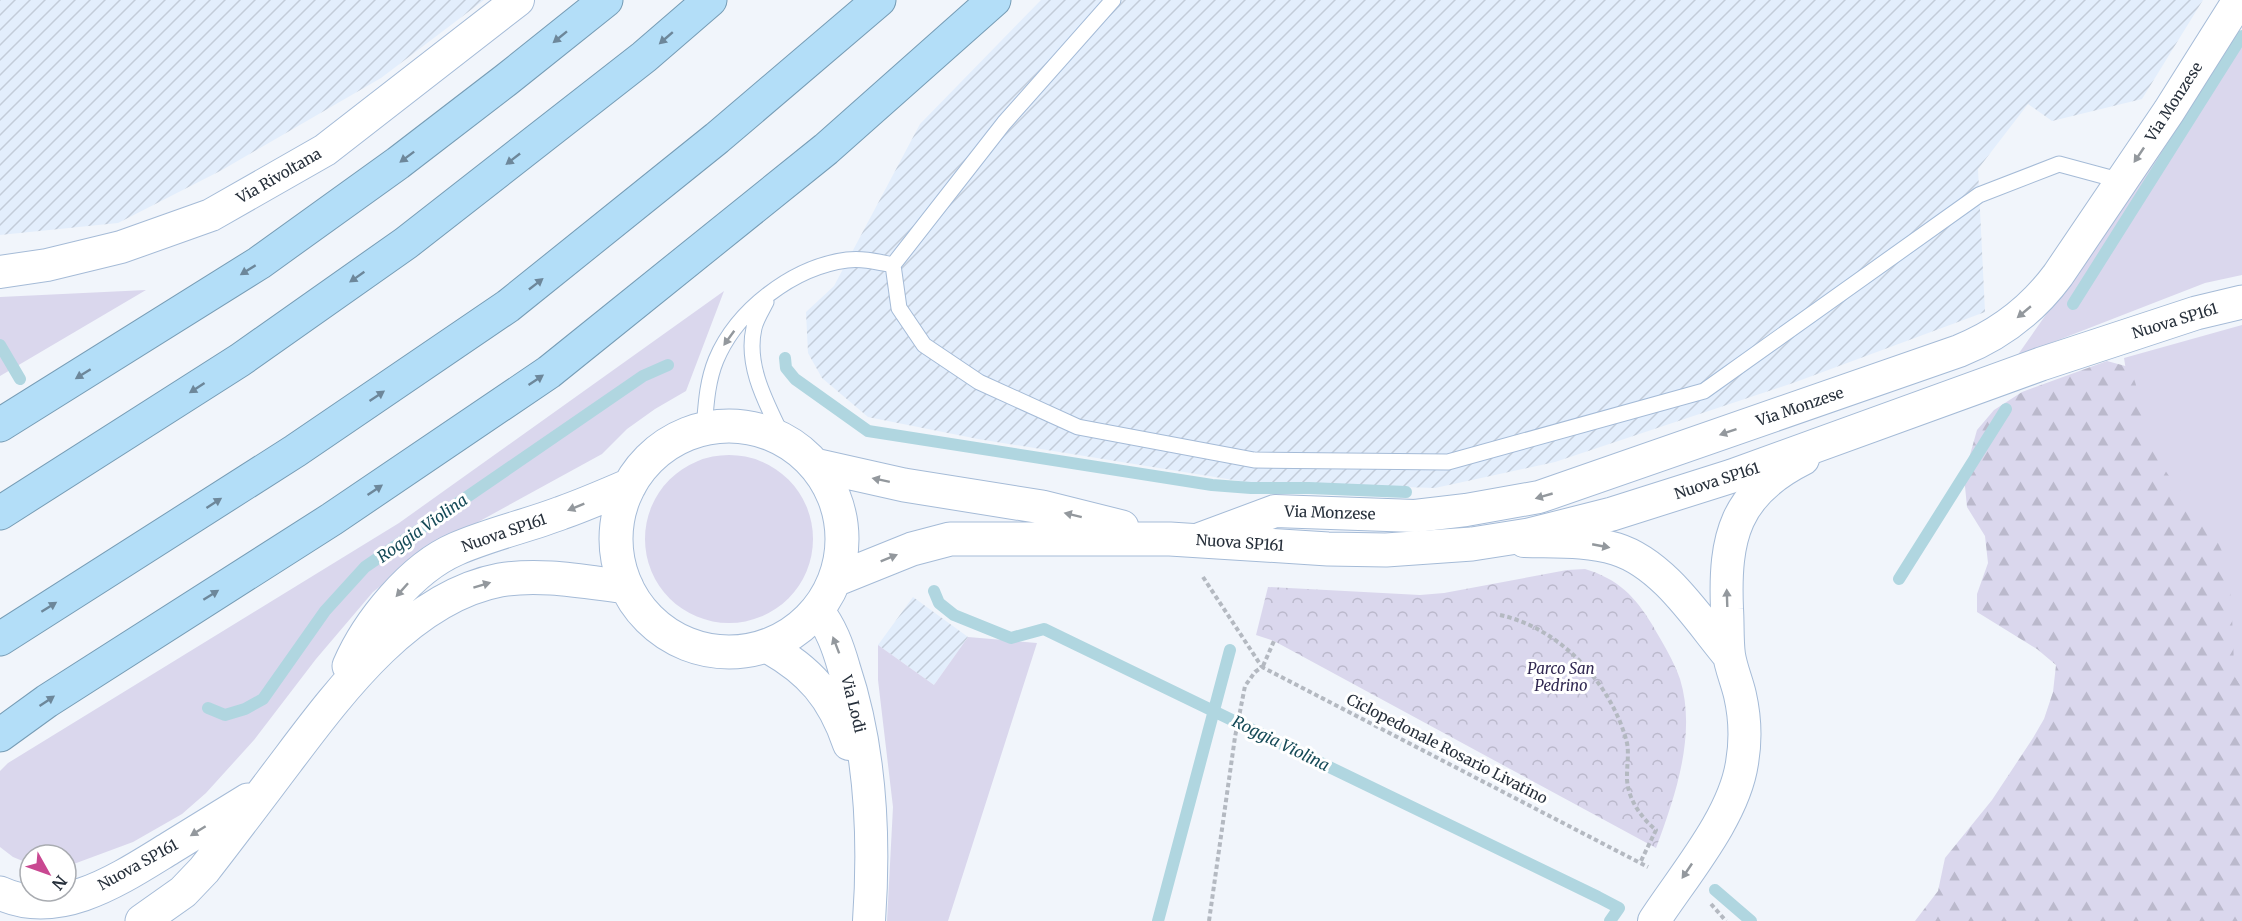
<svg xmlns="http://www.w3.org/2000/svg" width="2242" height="921" viewBox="0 0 2242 921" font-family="Merriweather,serif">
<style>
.industrial{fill:url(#industrial-furrows)}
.grass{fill:#dad7ed}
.forest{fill:url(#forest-firs)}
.park{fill:url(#park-crowns)}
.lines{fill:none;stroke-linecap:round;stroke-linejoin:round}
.stream{stroke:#b0d6e0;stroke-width:12}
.service-casing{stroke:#a5bbd7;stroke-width:17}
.minor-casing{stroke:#a5bbd7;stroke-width:34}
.secondary-casing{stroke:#a5bbd7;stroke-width:35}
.trunk-casing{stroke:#769cb5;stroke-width:35}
.path{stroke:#b4b9c1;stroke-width:4;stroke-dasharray:4.5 3;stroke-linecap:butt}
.service{stroke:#fff;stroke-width:15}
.minor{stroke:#fff;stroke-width:32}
.secondary{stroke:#fff;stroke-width:33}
.trunk{stroke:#b3def8;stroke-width:33}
.oneway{fill:#6d879a}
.oneway2{fill:#93989d}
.labels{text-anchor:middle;stroke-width:6;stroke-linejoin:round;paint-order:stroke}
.street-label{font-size:15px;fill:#27303b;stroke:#fff}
.park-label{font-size:15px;font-style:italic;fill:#312851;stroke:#fff}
.water-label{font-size:16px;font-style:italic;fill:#154a57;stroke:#fff}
</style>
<defs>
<pattern id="industrial-furrows" width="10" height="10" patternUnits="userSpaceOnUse" patternTransform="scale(1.5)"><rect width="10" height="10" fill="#e3eefc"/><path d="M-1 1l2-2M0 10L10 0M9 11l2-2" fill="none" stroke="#c3ccd9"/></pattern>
<pattern id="forest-firs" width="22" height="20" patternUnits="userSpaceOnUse" patternTransform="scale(1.5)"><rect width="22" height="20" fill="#dad7ed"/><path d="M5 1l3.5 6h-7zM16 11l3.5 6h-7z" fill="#bbb9cc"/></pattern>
<pattern id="park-crowns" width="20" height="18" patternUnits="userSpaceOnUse" patternTransform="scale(1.5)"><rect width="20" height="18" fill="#dad7ed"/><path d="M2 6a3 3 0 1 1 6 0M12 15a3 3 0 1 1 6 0" fill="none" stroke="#bbb9cc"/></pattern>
</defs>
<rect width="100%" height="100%" fill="#f1f5fb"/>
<path class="industrial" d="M0,0H484L381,78L222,170L118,223L0,235Z
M1041,0H2203L2142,99L2052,121L2028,104L1978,169L1985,312L1793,383L1555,462L1435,488L1246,482L978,439L868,417L822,378L808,353L806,312L834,286L920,124Z
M913,597L968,637L934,685L878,645Z"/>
<path class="grass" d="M2242,32V275L2205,283L2017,356L2221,65Z
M146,290L0,376V297Z
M724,291L686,391L655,409L627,429L602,454L438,544L397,573L373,592L316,659L254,740L206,793L182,814L133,842L71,865L66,866V855H30V864L13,857L0,847V771L8,763L399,523Z
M2242,325V921L2138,446L2124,358Z
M645 539a84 84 0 1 1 168 0a84 84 0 1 1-168 0Z
M968,637L1037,643L948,921H887L893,807L878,680V645L934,685Z"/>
<path class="forest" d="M2107,361L2129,367C2143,395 2141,427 2156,455C2173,488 2206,516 2221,549C2234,579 2232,643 2235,677L2242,688V921H1915L1938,891L1945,858L1992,800L2033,738L2044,719L2053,692L2056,665L2037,649L1977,612V594L1988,563L1985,536L1967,507L1964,476L1977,430L1994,410L2022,392Z"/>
<path class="park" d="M1585,569C1618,579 1635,596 1653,626C1662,642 1674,661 1680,679C1697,734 1675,797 1656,848L1274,641L1256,635L1268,587L1420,595L1444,593L1567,570Z"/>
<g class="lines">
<path class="stream" d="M2073,304L2242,36
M0,345L20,379
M785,358L786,368L795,379L868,431L1212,485L1251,488H1309L1406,492
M1899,579L2006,409
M934,591L939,603L954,615L1011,638L1044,629L1598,897L1619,908L1610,921
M208,708L225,715L245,709L263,699L325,611L365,567L643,376L668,365
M1715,890L1751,921
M1158,921L1230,650"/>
<g class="service-casing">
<path id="service" d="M1113,0L1004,123L893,265L899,308L924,345L979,382L1078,427L1254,460L1448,462L1704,391L1979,195L2059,164L2122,181
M766,302C762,310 756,319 754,328C745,367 768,406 784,440
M704,429C706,405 707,382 716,360C737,310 793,267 847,260C863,258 878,262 893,265"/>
</g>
<g class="minor-casing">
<path id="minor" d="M0,272L47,265L121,247L211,215L325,150L518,0
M1197,540L1275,511L1415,516L1466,510L1539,497L1959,351C1999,335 2032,310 2058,275L2169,111L2239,0
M1524,541C1554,542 1587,540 1616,549C1664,564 1698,619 1729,656
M817,610C831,627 838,647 844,668C871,749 875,836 869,921
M766,646C810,670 833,697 849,744
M1654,921C1684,875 1734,817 1742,763C1746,740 1745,717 1740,695C1737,682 1731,668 1729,655C1727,640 1728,624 1727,609C1724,537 1735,493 1803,459"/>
</g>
<g class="secondary-casing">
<path id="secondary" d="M616 539a113 113 0 1 1 226 0a113 113 0 1 1-226 0Z
M815,465L904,485L1042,507L1122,527
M835,580L912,549L950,539H1170L1328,549L1386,550L1472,544L1529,535L1612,514L1732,476L2041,364L2196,313L2242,302
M349,666C368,622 412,568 456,549C490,534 527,526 561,513C584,505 607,495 630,485
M0,893C59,921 121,878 170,848C196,832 222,816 248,800
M142,921L183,892L204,870C232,834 259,798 287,761C339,692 409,597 500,580C542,573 585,582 627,587"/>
</g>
<g class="trunk-casing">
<path id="trunk" d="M0,425L259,263L398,163L506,80L606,0
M0,513L240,360L406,243L644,57L710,0
M0,639L295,451L508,306L717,138L879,0
M0,735L47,701L332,519L549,372L826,149L994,0"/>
</g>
<path class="path" d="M1203,577L1262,667
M1500,615C1560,628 1612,684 1627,743C1629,753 1627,765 1627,775C1626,796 1640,817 1656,830L1640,863
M1263,666L1274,641
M1711,904L1726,921
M1209,921L1235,737L1245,686L1255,672L1262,667L1648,867"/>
<use href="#service" class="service"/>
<use href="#minor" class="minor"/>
<use href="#secondary" class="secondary"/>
<use href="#trunk" class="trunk"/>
</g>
<defs><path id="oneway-solid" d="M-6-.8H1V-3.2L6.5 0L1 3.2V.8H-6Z" transform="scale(1.5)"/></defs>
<g class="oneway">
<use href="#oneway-solid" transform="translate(560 37) rotate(141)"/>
<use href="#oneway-solid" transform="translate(666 38) rotate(139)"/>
<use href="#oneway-solid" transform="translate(407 157) rotate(143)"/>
<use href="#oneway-solid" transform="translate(513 159) rotate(142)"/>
<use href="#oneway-solid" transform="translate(248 270) rotate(148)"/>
<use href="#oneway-solid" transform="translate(357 277) rotate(145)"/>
<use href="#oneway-solid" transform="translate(536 284) rotate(-38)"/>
<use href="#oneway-solid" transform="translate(83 374) rotate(148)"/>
<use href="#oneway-solid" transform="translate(536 380) rotate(-34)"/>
<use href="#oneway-solid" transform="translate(197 388) rotate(147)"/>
<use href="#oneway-solid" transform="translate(377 396) rotate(-34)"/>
<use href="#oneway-solid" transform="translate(375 490) rotate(-34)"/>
<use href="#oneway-solid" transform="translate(214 503) rotate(-33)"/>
<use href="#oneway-solid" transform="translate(211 595) rotate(-32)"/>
<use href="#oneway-solid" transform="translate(49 607) rotate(-32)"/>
<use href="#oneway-solid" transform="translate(47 701) rotate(-34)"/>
</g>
<g class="oneway2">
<use href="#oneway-solid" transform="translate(2139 155) rotate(124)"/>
<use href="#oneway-solid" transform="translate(2024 312) rotate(140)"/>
<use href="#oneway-solid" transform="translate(729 338) rotate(126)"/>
<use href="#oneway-solid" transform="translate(1728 432) rotate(161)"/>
<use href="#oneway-solid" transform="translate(881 480) rotate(-168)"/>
<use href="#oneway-solid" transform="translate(1544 496) rotate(164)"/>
<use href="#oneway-solid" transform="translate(576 507) rotate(158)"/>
<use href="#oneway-solid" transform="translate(1073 515) rotate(-166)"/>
<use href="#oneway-solid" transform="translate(1601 546) rotate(11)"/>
<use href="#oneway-solid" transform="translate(889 558) rotate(-22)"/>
<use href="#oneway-solid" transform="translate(482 585) rotate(-17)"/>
<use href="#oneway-solid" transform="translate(402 590) rotate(132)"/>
<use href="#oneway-solid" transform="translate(1727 598) rotate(-92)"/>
<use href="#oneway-solid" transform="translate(836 645) rotate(-111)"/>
<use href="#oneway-solid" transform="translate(198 831) rotate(148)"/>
<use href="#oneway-solid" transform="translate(1687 871) rotate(124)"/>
</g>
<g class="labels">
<g class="street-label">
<text transform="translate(2174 102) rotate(-57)" y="5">Via Monzese</text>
<text transform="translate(279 176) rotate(-30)" y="5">Via Rivoltana</text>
<text transform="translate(2175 321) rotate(-17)" y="5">Nuova SP161</text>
<text transform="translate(1800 407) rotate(-19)" y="5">Via Monzese</text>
<text transform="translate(1717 481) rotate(-18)" y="5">Nuova SP161</text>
<text transform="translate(1330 513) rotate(2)" y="5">Via Monzese</text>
<text transform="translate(504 533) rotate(-19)" y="5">Nuova SP161</text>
<text transform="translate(1240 543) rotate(4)" y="5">Nuova SP161</text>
<text transform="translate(853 704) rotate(76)" y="5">Via Lodi</text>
<text transform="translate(1447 749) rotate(27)" y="5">Ciclopedonale Rosario Livatino</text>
<text transform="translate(138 865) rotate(-29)" y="5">Nuova SP161</text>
</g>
<g class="park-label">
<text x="1561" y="674">Parco San<tspan x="1561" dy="17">Pedrino</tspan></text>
</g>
<g class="water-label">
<text transform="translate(422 528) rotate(-35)" y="6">Roggia Violina</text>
<text transform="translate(1281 743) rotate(26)" y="6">Roggia Violina</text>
</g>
</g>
<g transform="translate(48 873) rotate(130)"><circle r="28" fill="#ffffff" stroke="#a9acb1" stroke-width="1.5"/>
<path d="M0-4.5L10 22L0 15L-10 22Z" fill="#c94891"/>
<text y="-9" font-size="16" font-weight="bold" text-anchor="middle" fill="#27303b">N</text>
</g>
</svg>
